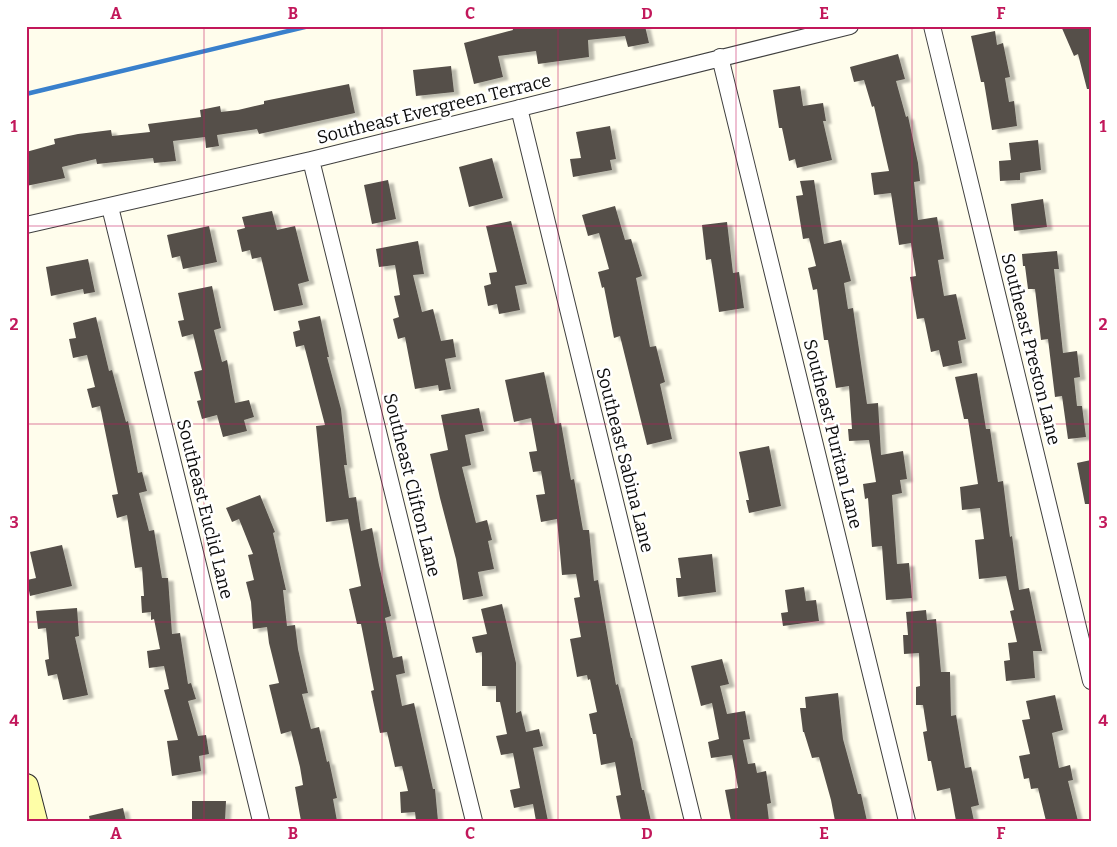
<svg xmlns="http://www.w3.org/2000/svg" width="1117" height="847" viewBox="0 0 1117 847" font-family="Bitter,serif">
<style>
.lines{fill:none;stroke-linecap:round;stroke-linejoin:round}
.stream{stroke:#3980cc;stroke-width:4.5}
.building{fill:#554f49;filter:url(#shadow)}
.street-casing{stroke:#3f3f3f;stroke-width:18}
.secondary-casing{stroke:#2e2e2e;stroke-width:26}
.street{stroke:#fff;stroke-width:16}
.secondary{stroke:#fefea7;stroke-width:24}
.grid{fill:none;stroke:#c2185b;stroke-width:1;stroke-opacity:0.55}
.labels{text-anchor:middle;stroke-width:5;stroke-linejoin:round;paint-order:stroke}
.street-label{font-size:18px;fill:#0c0c0c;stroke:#fff}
.neatline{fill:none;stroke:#c2185b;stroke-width:2}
.grid-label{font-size:16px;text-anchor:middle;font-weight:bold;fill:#c2185b}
</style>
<defs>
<filter id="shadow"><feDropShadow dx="5.5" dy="3" stdDeviation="1" flood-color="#0004"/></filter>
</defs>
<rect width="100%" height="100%" fill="#fffdec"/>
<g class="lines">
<path class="stream" d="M26,94L309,26"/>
</g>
<path class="building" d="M512,26H645L649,43L628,47L625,36L588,40L589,57L538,64L536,51L498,56L503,77L474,84L464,43L513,30Z
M1061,26H1091V89H1087L1078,54L1074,56Z
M995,31L997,45L1003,43L1010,77L1005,78L1009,102L1014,101L1017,126L992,130L984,82H981L971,36Z
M898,54L905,79L896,81L906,117L908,116L918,163L920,181L914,182L918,220L937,217L944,259L938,260L944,296L956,294L966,339L958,341L962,363L943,367L939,350L931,352L924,318L917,319L910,277L916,276L911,243L899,245L891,193L874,195L871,173L889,171L874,106L872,107L864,80L854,82L850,67Z
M451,66L454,92L416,96L413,70Z
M349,84L355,113L259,134L257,129L217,135L219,146L206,148L205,137L173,141L176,161L154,163L153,158L97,164L96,159L62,167L65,178L26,186V152L55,144L54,139L78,134L111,130L112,136L150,132L148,124L201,117L200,110L220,106L221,112L238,110L264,104V101Z
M800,86L803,106L823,103L826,121H823L832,160L797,168L795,159L789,161L782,128H779L773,90Z
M610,126L616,159L610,160L612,170L573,177L570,159L581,158L576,132Z
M1038,140L1041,170L1020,173V180L1000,181L999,161L1011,160L1009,143Z
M492,158L503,198L469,207L459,167Z
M388,180L396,219L372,224L364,185Z
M814,180L824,244L841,240L851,281L844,283L848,309L853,308L867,404L878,403L881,455L903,451L907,479L900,480L902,493L892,495L897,564L909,563L912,598L886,600L882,546L872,547L868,498L865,499L863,484L876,482L869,440L849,441L848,429H852L849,386L836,388L828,340H824L817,289L813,290L808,268L816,266L809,238L803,239L796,196L803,195L800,181Z
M1043,199L1047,227L1014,231L1011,204Z
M615,206L625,240L631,239L642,276L636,278L650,347L656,346L665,382L660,384L672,439L647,445L620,336L614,338L604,287L602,288L598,272L609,269L599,233L588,236L582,215Z
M272,211L277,230L295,226L309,281L298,284L303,305L274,311L261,257L252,259L250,250L242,252L237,230L245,228L242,217Z
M511,221L527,284L515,286L520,310L499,314L497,304L488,306L484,286L491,284L489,273L497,272L486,226Z
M727,222L733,273L739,272L744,308L719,312L711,259L706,260L702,225Z
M209,226L217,262L183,269L180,256L172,258L167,235Z
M418,241L424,274L413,275L422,312L433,309L441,341L453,339L456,357L445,359L451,389L439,391L438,385L415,389L405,337L398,339L393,319L399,317L394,296L400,295L395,265L379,267L376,249Z
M1057,251L1059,269H1054L1063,353L1077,351L1080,377L1074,378L1077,406H1082L1086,437L1068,439L1062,396L1055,397L1048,339L1041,340L1035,289H1028L1025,266H1023L1022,254Z
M88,259L95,292L84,294L83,289L51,296L46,267Z
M212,286L221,328L214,330L222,362L227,360L235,403L249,400L254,417L244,420L247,431L223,437L217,415L202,419L197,401L201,400L194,372L202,370L193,334L182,337L178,321L184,320L178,293Z
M320,316L329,357H327L341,409L347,465H344L349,498L356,497L361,531L372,528L379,565L391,616L385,618L393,658L402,656L405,673L396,675L402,706L414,703L433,789H435L438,821H416L415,812L401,813L400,792L408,791L402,766L395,767L387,732L380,733L371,691L374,690L361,624H357L349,589L361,586L348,519L326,522L316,426L325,425L304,345L296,347L293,332L300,330L298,321Z
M96,317L109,371L112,370L126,422L128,421L138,473L142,472L147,491L139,493L149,531L154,530L162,578H168L172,634L180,633L188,684L191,683L196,699L188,701L198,736L206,735L209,754L199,756L201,771L172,776L167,741L178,740L164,690L169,689L164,666L149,668L147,651L160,649L154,619L151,620V612L142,613L141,596H144L142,567L135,568L127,515L117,518L112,495L118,494L100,406L92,408L87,389L95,387L87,355L73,358L69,339L76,338L73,323Z
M544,372L555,424L561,423L571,480L574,479L583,530H589L594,581L598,580L616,685L618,684L631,738H632L642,790H644L651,821H621L616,796L621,795L615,762L601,765L596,734H593L589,714L597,712L590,679L588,680L587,675L577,677L570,639L581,637L574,598L580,597L576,574L562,575L557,519L541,522L536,495L545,494L541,471L533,472L529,452L537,451L531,418L514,422L505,380Z
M977,373L986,429H990L998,482L1003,481L1010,537L1012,536L1019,590L1029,588L1042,651H1033L1035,678L1006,681L1004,661L1010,660L1008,643L1017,642L1010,611L1014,610L1006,576L979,579L975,540L984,539L980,508L962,510L960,487L978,484L968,419H964L955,377Z
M479,408L484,431L465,435L471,465L462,467L476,523L487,520L492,540L488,541L494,569L478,572L483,596L463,600L456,559L440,498L430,454L448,450L441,415Z
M769,446L781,506L749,513L746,500H749L739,452Z
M1091,460V504H1085L1077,463Z
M260,495L275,532L273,533L286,590H283L287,626L295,625L298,649L308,693L302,694L311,729L319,727L327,762L329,761L337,798L333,799L337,821H301L295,787L303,785L300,767L291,731L281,734L269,685L279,683L269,643L267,627L253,629L251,602L246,582L254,580L248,555L253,554L239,519L232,522L226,508Z
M62,545L72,586L30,596L27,580L36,578L30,552Z
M712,554L716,592L678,597L676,578H681L678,558Z
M804,587L806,601L816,600L819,621L783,626L781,613L788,612L785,590Z
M502,604L516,663V713L521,711L526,732L539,729L543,746L533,748L548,821H536L533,804L514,808L510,790L520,788L513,753L501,755L496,736L507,734L500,702H496V686H482V652L476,653L472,637L487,634L481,609Z
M77,608L79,636L75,637L88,695L63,700L57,674L48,676L45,660L49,659L46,628L38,629L36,611Z
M926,610L927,620L936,619L941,672H950L951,716L956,715L965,768L971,767L979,805L971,807L974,821H956L950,788L937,791L931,761H928L923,732L927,731L923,705H916V687L920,686L919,653L904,654L903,635H908L906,612Z
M722,659L729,684L720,686L727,714L745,711L750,739L743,740L748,764L755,763L757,773L766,771L771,803L767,804L769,821H731L725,790L738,788L732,755L711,758L708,742L719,739L712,703L701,706L691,666Z
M838,693L843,739L858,794H861L867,821H835L831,800L819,757L812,758L804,732H803L800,708H806L805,697Z
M1055,695L1063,730L1052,733L1059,768L1070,765L1073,780L1068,781L1078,821H1046L1038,788L1031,789L1029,778L1024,779L1019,756L1030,754L1022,720L1030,719L1026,701Z
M192,801H226L225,821H192Z
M123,808L126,821H90L89,816Z"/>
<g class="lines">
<g class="street-casing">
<path id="street" d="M932,26L1091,681
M720,57L907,821
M519,108L693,821
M311,160L474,821
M110,207L261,821
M26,225L311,160L850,26"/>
</g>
<g class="secondary-casing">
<path id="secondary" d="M26,786L35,821"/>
</g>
<use href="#street" class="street"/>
<use href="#secondary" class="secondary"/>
</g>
<path class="grid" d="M204,26V821M382,26V821M558,26V821M736,26V821M912,26V821M26,226H1091M26,424H1091M26,622H1091"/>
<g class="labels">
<g class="street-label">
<text transform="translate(434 109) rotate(-14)" y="6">Southeast Evergreen Terrace</text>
<text transform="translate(1031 349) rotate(76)" y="6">Southeast Preston Lane</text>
<text transform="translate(833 434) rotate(76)" y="6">Southeast Puritan Lane</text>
<text transform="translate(625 460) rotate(76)" y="6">Southeast Sabina Lane</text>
<text transform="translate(412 485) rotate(76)" y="6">Southeast Clifton Lane</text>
<text transform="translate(205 509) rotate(76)" y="6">Southeast Euclid Lane</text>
</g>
</g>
<rect width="1117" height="847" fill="none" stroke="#ffffff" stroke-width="55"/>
<rect x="28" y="28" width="1062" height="792" class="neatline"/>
<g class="grid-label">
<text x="116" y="19">A</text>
<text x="293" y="19">B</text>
<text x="470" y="19">C</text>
<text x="647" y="19">D</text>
<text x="824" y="19">E</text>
<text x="1001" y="19">F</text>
<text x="14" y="132">1</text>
<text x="1103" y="132">1</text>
<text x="14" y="330">2</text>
<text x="1103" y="330">2</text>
<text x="14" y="528">3</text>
<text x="1103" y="528">3</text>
<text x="14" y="726">4</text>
<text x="1103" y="726">4</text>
<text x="116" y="839">A</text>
<text x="293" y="839">B</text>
<text x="470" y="839">C</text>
<text x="647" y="839">D</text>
<text x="824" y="839">E</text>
<text x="1001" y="839">F</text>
</g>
</svg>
